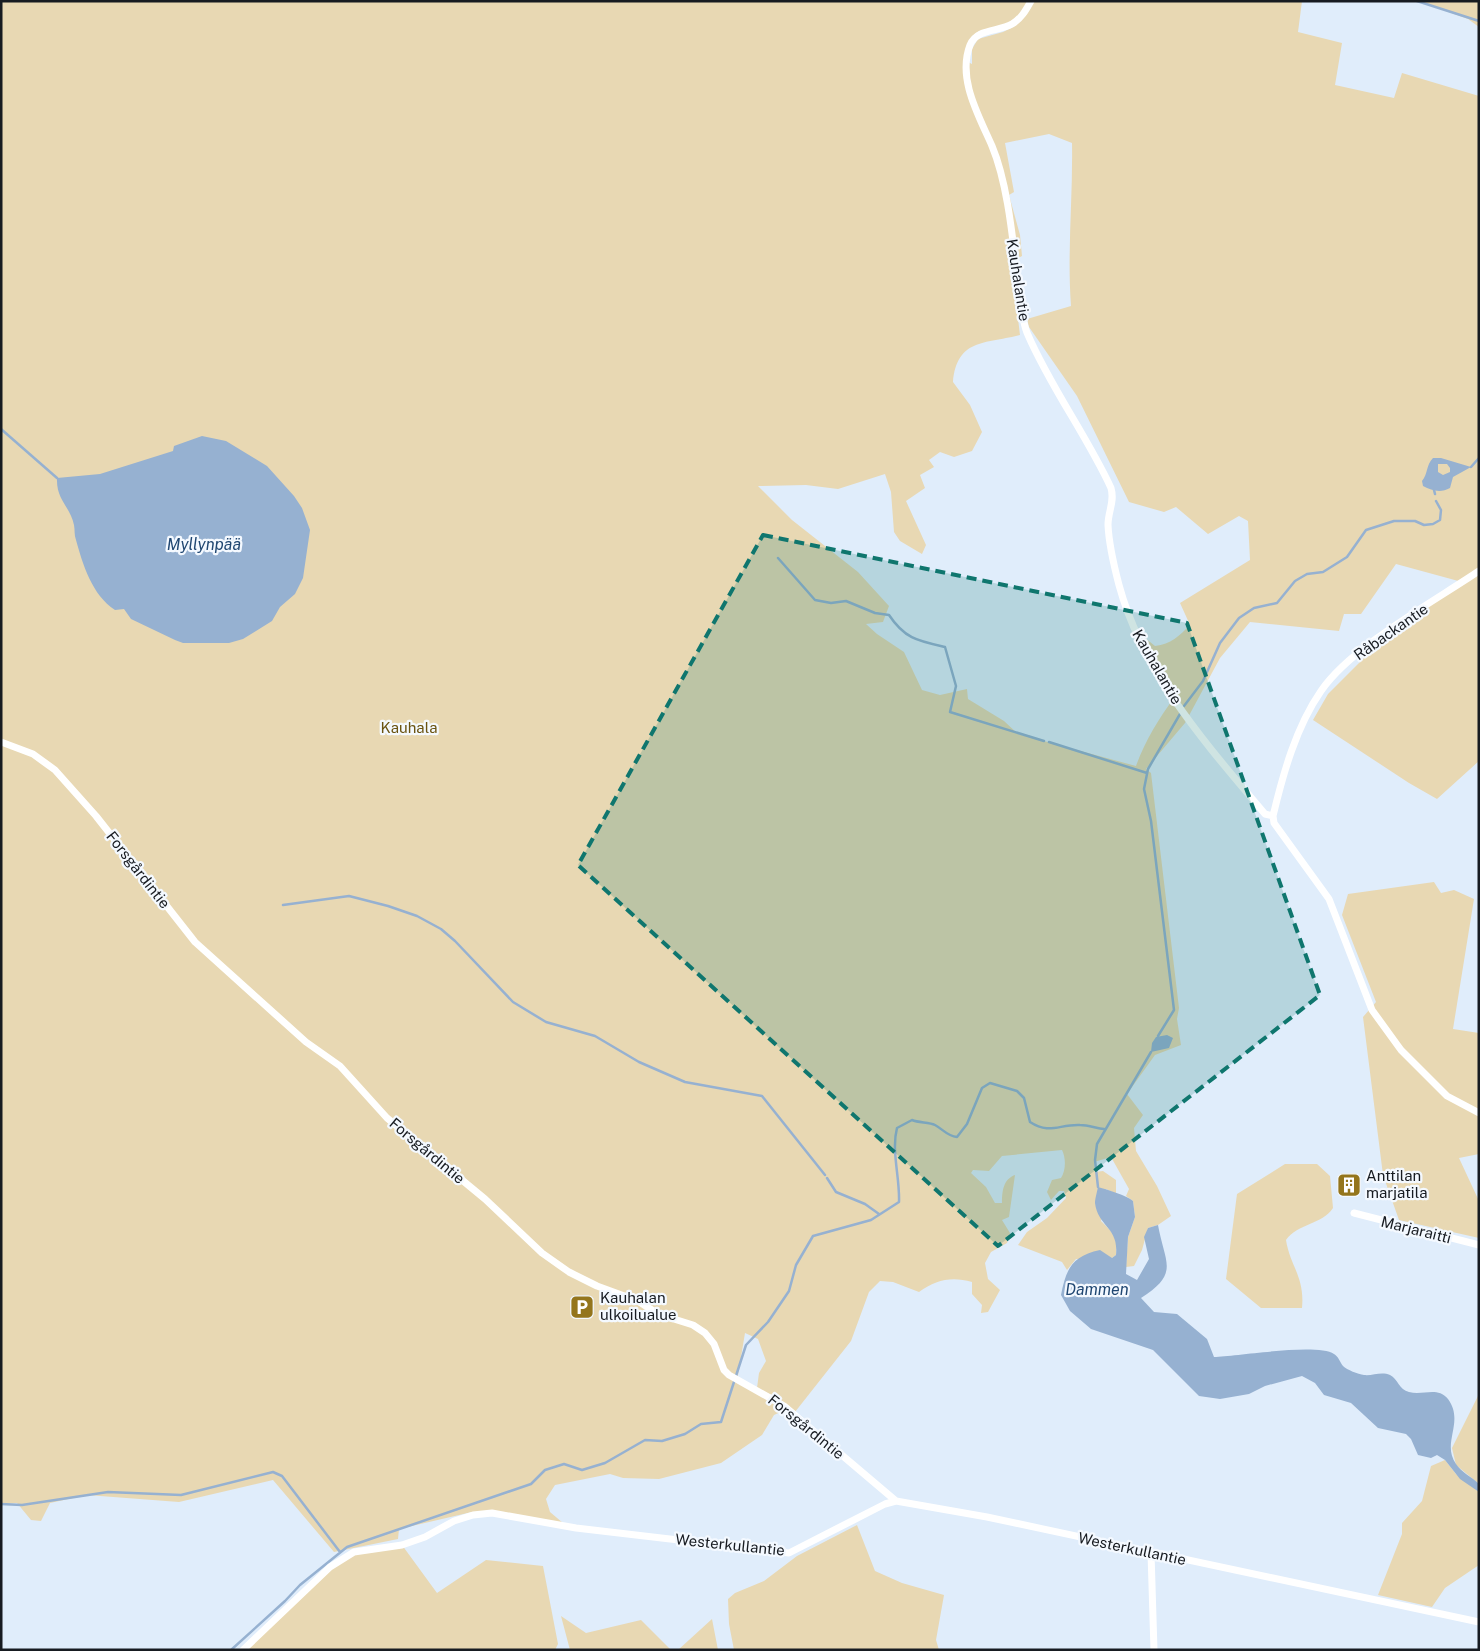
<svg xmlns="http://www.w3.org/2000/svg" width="1480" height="1651" viewBox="0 0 1480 1651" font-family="'Public Sans',sans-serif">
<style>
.green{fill:#e8d8b3;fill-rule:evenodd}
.water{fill:#96b1d1;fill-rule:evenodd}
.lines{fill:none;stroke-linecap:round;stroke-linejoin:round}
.stream{stroke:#96b1d1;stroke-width:2.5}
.street{stroke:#fff;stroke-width:7}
.marked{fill:#0f766e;fill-opacity:0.2;stroke:#0f766e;stroke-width:4;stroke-dasharray:10 6;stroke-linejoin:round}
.labels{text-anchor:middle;stroke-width:4.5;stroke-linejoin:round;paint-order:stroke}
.street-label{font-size:15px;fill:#171b21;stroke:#f4f9ff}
.park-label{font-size:15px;fill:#6a5311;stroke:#f4f9ff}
.poi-label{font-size:15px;fill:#171b21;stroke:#f4f9ff;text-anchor:start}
.water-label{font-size:16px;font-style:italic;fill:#204772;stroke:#f4f9ff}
</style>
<rect width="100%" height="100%" fill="#e0edfb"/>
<path class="green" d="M1,1H1028C1022,13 1014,23 1000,27C992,29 980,28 974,35C969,41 968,53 966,61L972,64V49L978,39L1003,32L1015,26L1034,1H1302L1298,32L1342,43L1335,85L1394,98L1402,73L1479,96V761L1437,799L1409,783L1313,720L1328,694L1369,653L1366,647L1462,582L1396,564L1361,614H1344L1339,631L1250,622L1220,658L1185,723L1146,769L1151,773L1179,1008L1177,1019L1181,1045L1155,1055L1127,1094L1143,1115L1134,1128L1136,1151L1157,1186L1171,1216L1158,1225L1148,1228L1142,1250L1134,1266L1126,1267L1128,1237L1135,1217L1133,1201L1126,1196L1129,1189L1111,1157L1094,1162L1095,1172L1103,1171L1116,1180V1194L1106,1189L1101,1221C1114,1234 1118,1237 1116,1255L1112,1258L1076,1259L1067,1270L1062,1262L1018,1245L1027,1232L1047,1218L1066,1198L1064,1191H1059L1051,1200L1047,1192L1052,1180L1061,1178C1066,1170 1066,1158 1062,1150L1002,1156L989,1171L973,1170L971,1173L986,1187L995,1203H1002C1002,1192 1003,1179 1015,1175L1009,1217L1002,1220L1010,1233L1007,1243L991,1252L985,1263L988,1279L1000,1290L988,1312L981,1313L982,1305L972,1294V1282C951,1276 936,1280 919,1292L893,1282L880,1281L869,1292L851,1341L795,1412L778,1398L757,1388L759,1373L766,1361L758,1339L745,1333L737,1381L785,1410L774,1415L762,1435L721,1463L659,1479L623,1478L610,1474L555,1485L546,1499L550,1512L563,1523L472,1512L399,1529L398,1539L334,1552L273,1480L179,1502L87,1495L50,1503L41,1521L31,1520L17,1503L1,1504ZM1049,134L1072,143C1073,198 1067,251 1071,306L1027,319L1029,327L1077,396L1129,502L1164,512L1176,507L1208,534L1239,516L1248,521L1250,560L1180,603L1190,625C1179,636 1171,644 1155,646L1144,637L1141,639L1174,698C1159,718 1144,743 1136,766L1018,734L1004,721L968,699L967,689L940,695L922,690L904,652L877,634L866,624L883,622L889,606L858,572L792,520L758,486L806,485L838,489L885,474L891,492L894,532L900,541L922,554L926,545L906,501L925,488L920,475L934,467L929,460L940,452L954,457L972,451L982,432L970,405L953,382C957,338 986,344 1020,335L1011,262L1022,256L1020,235L1009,195L1014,192L1005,143Z
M1418,1H1479V27L1468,19Z
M1434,882L1441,893L1454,890L1474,899L1453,1029L1479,1033V1154L1459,1158L1479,1201V1238L1399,1220L1383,1175L1363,1017L1376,1002L1342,915L1348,894Z
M1285,1164H1317L1330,1176L1333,1208C1322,1225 1298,1223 1286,1240C1290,1266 1305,1277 1302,1308H1261L1226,1279L1237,1194Z
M1479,1394V1484L1456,1465L1452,1448Z
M1445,1460L1456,1474L1479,1492V1565L1445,1588L1432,1607L1378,1595L1402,1534V1523L1422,1501L1431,1466Z
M857,1525L875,1571L902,1583L944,1595L936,1640L939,1650H734L729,1624L728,1599L735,1593L764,1581L797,1556Z
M402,1545L437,1593L486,1560L543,1566L558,1644L555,1650H243L330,1567L354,1552Z
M561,1616L586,1633L641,1620L671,1650H570Z
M712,1619L718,1650H678Z"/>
<path class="water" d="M202,436L226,441L267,466L294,496L302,508L310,530L303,578L295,594L280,607L272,621L243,639L229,643H183L175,640L131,619L124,609L115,610C92,595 83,565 76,540C74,535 75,530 74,525C70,506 56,500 57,478L100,474L173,451L174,446Z
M1433,458H1441L1471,467L1453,477L1450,488C1441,493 1432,491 1423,486L1422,481C1428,474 1426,465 1433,458ZM1438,464H1447L1450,468V472L1443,475L1438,472Z
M1167,1035L1173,1038L1169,1048L1151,1052L1152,1043L1156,1037Z
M1098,1187C1108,1190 1126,1195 1133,1201L1135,1217L1128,1237L1126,1274L1137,1280L1149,1259L1144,1237L1148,1228L1158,1225C1165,1264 1180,1273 1141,1298L1154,1312L1177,1314L1207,1339L1214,1357C1238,1356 1317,1343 1334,1354C1338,1356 1340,1362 1343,1366C1347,1370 1358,1374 1364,1375C1373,1376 1381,1371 1390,1375C1398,1379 1399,1390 1409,1392C1423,1396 1437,1386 1448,1399C1465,1422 1441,1443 1456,1464C1461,1472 1472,1477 1479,1484V1492L1460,1479L1445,1460L1437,1455L1431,1458L1418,1455L1411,1439L1406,1434L1378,1428L1351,1403L1324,1395L1315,1383L1302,1376L1265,1386L1249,1394L1220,1399L1199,1396L1153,1350L1091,1329L1070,1311L1061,1295C1066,1269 1072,1256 1100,1250L1112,1258L1116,1255C1119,1227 1098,1227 1095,1203C1095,1199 1097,1192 1098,1187Z"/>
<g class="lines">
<path class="stream" d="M1417,1L1479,21
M1,429L57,478
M1471,467L1479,458
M1434,490L1435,494
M778,558L815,600L831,603L846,601L875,613L889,615C905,639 918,641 945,647L956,686L950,712L1044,741
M1184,706L1203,681L1220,643L1239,618L1254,608L1277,603L1295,581L1307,574L1323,572L1347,557L1366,530L1394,521H1415L1424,525L1433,524L1440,520L1441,510L1436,501
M1049,742L1147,773
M283,905L349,896L388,906L417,916L441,929L455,941L513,1002L546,1022L595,1036L639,1062L685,1082L762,1096L825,1175
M1158,1036L1174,1010L1151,821L1144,789L1148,769L1180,714
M827,1178L836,1192L865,1204L879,1214
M1098,1187L1095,1160L1097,1144L1151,1052
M1,1504L22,1505L108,1492L181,1495L273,1472L282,1476L340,1552
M231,1650L285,1601L300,1585L347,1547L531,1484L545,1470L564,1464L582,1470L605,1463L645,1440L662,1441L685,1434L701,1424L721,1422L746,1345L768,1322L789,1291L796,1265L813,1236L871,1220L899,1202C900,1177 891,1151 897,1128L912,1120C919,1123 929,1122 935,1125C944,1130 947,1136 957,1137L967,1124L982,1088L990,1083L1017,1091L1024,1098L1030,1122C1050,1135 1059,1124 1080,1125C1088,1125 1096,1128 1104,1129"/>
<path class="street" d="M1031,1C1026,10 1021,19 1012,24C999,32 977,28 970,45C957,79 979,116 992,146C1008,184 1013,242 1018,283C1021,300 1021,320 1028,335C1051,388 1087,436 1111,488C1115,502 1108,511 1108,525C1109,545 1114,566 1119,585C1143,674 1207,745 1265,814L1273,816L1274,823L1329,899L1372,1010L1401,1050L1447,1096L1479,1113
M1,742L33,754L55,770L96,816L195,942L306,1042L340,1066L387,1118L485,1199L542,1253L569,1272L597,1286L638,1301L658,1314L693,1325L705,1333L714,1344L724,1370L729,1375L784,1406L896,1501
M1273,816C1283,774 1296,727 1321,691C1351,647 1433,602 1479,571
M1354,1213L1479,1245
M1151,1553L1154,1650
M243,1650L330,1567L354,1552L402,1545L425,1537L454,1521L473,1515L492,1513L576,1528L789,1553L885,1504L896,1501L987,1517L1479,1622"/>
</g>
<path class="marked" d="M763,535L1187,623L1320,995L998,1246L578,865Z"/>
<defs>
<g id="building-square" transform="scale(1.25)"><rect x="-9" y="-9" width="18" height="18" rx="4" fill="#94751c" stroke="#f4f9ff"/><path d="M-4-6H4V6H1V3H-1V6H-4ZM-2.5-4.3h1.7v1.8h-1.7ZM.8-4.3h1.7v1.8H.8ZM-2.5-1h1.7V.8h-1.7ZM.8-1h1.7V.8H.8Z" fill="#fff"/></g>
<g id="parking-square" transform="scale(1.25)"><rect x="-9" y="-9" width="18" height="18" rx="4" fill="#94751c" stroke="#f4f9ff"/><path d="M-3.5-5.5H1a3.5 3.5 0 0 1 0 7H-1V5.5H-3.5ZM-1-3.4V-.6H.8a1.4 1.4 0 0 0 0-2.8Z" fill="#fff"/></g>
</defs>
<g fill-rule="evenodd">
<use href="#building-square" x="1349" y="1185"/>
<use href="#parking-square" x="582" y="1307"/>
</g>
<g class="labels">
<g class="street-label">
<text transform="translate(1018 280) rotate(81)" y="5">Kauhalantie</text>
<text transform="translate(1391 632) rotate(-35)" y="5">Råbackantie</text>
<text transform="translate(1157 667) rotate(60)" y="5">Kauhalantie</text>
<text transform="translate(138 870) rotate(52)" y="5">Forsgårdintie</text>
<text transform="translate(427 1151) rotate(40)" y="5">Forsgårdintie</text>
<text transform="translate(1416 1230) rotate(14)" y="5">Marjaraitti</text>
<text transform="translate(806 1427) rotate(39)" y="5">Forsgårdintie</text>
<text transform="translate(730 1545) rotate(6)" y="5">Westerkullantie</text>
<text transform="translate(1132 1549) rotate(12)" y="5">Westerkullantie</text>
</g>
<g class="park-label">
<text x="409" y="733">Kauhala</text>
</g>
<g class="poi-label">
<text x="1366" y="1181">Anttilan<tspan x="1366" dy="17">marjatila</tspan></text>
<text x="600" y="1303">Kauhalan<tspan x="600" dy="17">ulkoilualue</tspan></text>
</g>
<g class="water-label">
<text x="204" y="550">Myllynpää</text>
<text x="1097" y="1295">Dammen</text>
</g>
</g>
<rect width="1480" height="1651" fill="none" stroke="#171b21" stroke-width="5"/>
</svg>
